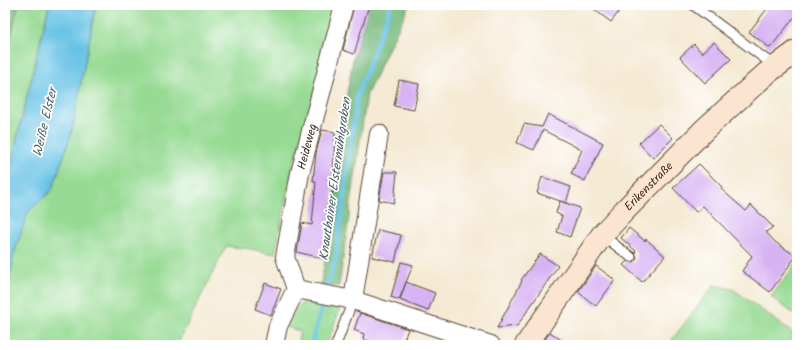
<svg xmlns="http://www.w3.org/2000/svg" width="802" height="350" viewBox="0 0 802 350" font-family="Kalam,sans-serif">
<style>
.green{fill:#96da93;stroke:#688258}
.forest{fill:#78ba7d;stroke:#5a724e}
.water{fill:#67c2e5;stroke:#517682}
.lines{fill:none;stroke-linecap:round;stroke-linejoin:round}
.stream{stroke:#67c2e5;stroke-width:4.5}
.building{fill:#d7b3f3}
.lane-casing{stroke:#574739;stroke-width:11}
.street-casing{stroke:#574739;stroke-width:20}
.secondary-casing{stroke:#574739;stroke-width:24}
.lane{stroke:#fff;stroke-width:9}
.street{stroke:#fff;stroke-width:18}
.secondary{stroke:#fce5d0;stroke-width:22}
.labels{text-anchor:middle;stroke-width:3.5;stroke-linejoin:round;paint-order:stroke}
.street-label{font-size:12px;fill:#3b2a1e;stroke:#fff}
.water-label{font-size:13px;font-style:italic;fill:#4a5f64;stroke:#fff}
</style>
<rect width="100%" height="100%" fill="#fff"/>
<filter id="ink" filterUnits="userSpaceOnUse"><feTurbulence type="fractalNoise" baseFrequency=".025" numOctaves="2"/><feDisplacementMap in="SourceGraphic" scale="8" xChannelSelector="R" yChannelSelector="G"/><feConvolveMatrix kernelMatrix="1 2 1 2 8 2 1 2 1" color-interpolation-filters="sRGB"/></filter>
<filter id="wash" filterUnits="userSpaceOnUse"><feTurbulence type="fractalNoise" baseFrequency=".012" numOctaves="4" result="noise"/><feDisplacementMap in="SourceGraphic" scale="16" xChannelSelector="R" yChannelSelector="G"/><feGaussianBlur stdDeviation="0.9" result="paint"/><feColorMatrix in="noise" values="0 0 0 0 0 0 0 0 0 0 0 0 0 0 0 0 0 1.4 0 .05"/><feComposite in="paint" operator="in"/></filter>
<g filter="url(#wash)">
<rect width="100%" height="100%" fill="#f4e9d2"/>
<path class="green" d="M18,5H49L11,163L5,181V64Z
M96,5H335L313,99L291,174L275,254L251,249L226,246L177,345H5V318L13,257L28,211L52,190L71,135Z
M797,262V316L771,297Z
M714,285L733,289L797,336V345H668Z
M314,297L334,302L340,308L327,345H297L300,331L286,327C292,312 298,304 314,297Z"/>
<path class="forest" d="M5,5H18L5,64Z
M369,5H409L367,94L339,286H320L331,229L341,126L354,54Z"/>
<path class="water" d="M49,5H96L71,135L52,190L28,212L13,257L5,318V181L11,163Z"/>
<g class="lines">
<path class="stream" d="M326,290L336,256L357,96L391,5
M311,345L324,299"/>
</g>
<g id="blocks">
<path class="building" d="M354,5H369L354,54L343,50Z
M588,5H624L611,22Z
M770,5H797V14L770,48L749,32Z
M714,42L731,59L705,83L680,57L694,44L702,53Z
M399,80L419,84L414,110L394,106Z
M548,114L603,143L585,181L571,174L582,150L543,130L534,150L517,143L524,124L542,127Z
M659,124L673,138L653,158L639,143Z
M322,130L335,132L331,229L325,259L297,252L302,223L312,225L316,181H313L316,153Z
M699,164L722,187L721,189L746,211L751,205L773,227L766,232L775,242L796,256L770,292L742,271L752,256L703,206L696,212L673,188Z
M384,172H397L394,203L379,200Z
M542,177L571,187L566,203L537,193Z
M560,201L580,208L570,237L557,232L562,216L556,213Z
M629,228L645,241L646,239L665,256L642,282L623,265L627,261L634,262L637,258L635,252L636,251L621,238Z
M378,230L401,235L395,262L372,257Z
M540,254L558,266L517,326L497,328L522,281L521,280Z
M401,262L413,265L399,300L391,297Z
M596,266L615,280L596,306L578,292Z
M406,282L435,293L428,311L400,300Z
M265,283L281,289L271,315L255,309Z
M360,313L408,329L402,345H377L363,339L364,334L354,330Z
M550,332L568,345H541Z"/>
</g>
</g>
<g filter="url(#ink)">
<use href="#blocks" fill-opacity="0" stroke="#574739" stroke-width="1"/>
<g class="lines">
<g class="lane-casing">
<path id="lane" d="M693,5L776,67
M602,235L631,257
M336,345L353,300"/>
</g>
<g class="street-casing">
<g id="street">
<path d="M296,289L353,300L491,345"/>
<path d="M353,300L379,134"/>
<path id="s1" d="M274,345L278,326L296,289L285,257L300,173L344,5"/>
</g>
</g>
<g class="secondary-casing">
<g id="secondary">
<path id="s2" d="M526,345L602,235L624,211L705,129L767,73L797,51"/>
</g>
</g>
<use href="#lane" class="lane"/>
<use href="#street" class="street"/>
<use href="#secondary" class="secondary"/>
</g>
</g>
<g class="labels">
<g class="street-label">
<text dy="4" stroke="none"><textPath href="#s1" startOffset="207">Heideweg</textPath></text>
<text dy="4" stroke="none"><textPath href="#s2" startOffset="201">Erikenstraße</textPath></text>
</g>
<g class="water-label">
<text transform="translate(44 122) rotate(-77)" y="5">Weiße Elster</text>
<text transform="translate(334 179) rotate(-82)" y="5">Knauthainer Elstermühlgraben</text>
</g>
</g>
<rect width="802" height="350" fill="none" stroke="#fff" stroke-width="20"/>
</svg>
